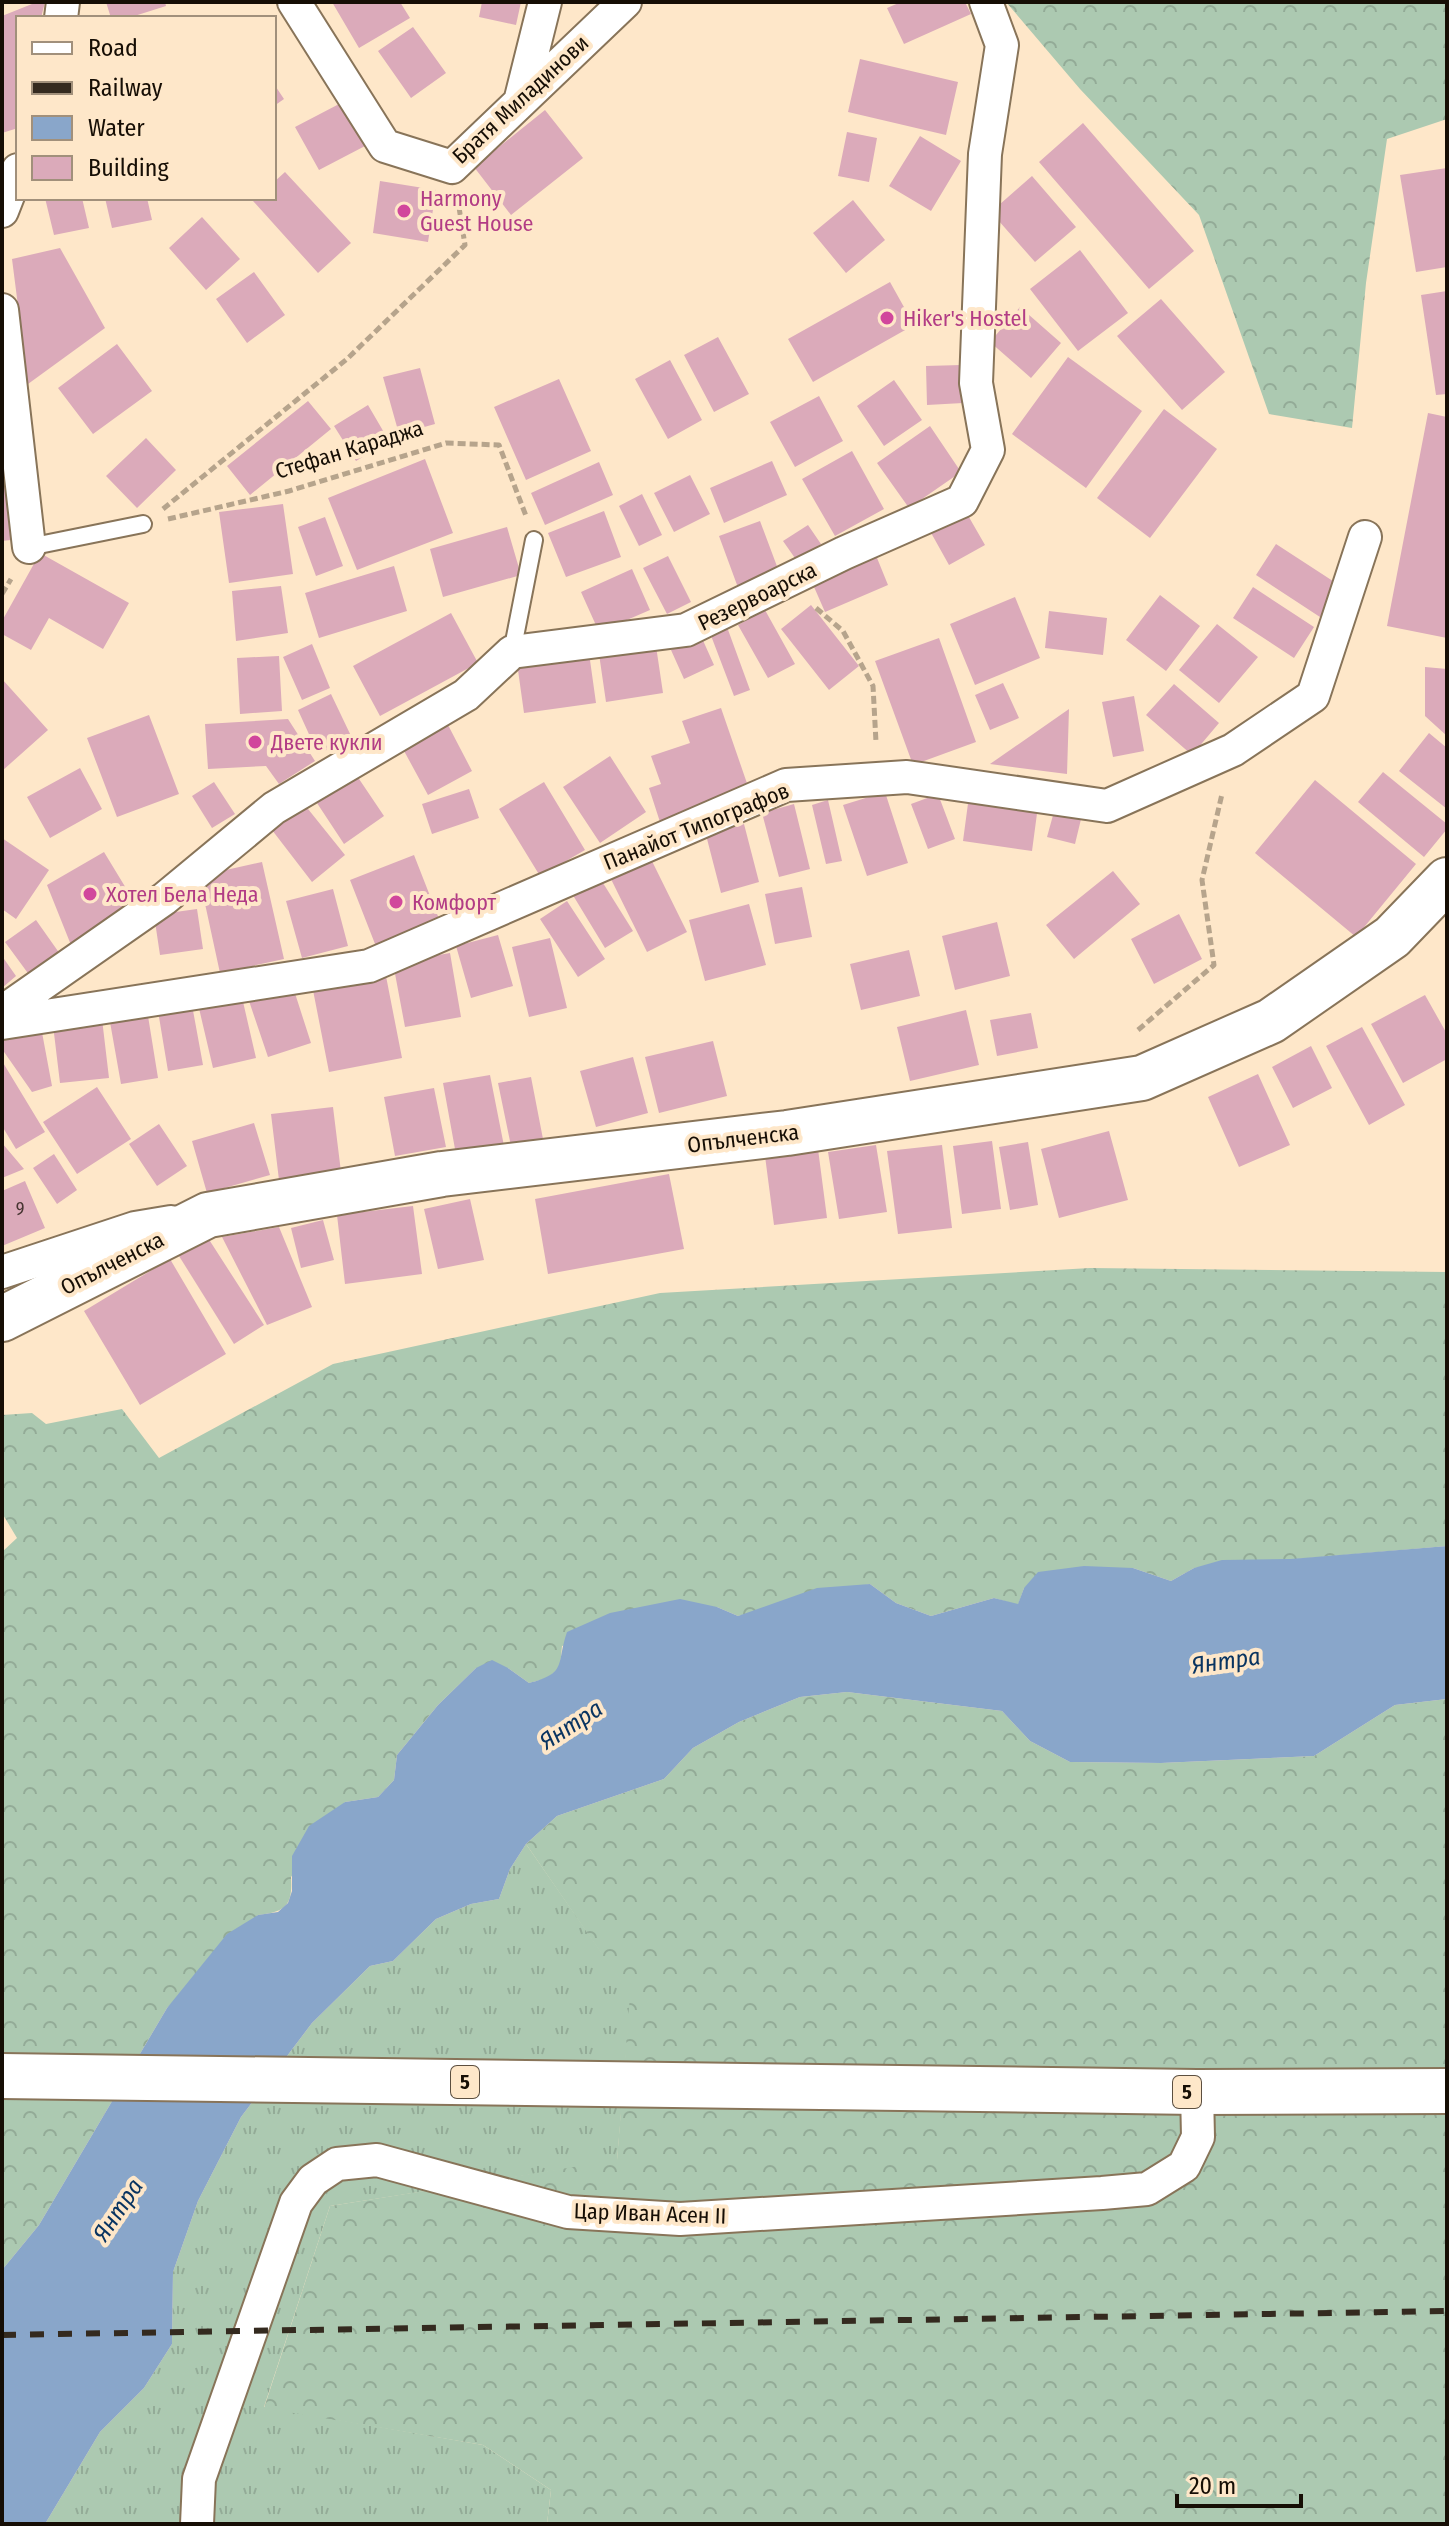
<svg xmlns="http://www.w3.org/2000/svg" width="1449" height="2526" viewBox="0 0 1449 2526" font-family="'Fira Sans Condensed',sans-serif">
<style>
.grass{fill:url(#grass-tufts)}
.forest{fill:url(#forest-crowns)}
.water{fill:#89a6ca}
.building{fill:#dbaaba}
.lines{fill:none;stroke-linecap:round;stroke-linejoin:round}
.lane-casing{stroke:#887459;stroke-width:20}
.street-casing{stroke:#887459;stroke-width:36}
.secondary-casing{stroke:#887459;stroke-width:48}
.primary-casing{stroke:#887459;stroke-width:48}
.path{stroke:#b6a48c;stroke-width:5;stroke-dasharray:8 4;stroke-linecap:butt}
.lane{stroke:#fff;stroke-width:16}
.street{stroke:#fff;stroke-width:32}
.secondary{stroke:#fff;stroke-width:44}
.primary{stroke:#fff;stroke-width:44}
.rail{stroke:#342a1f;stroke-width:6;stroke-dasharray:14 14;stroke-linecap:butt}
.hotel-dot{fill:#d1479c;stroke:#fee7c9;stroke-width:3}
.labels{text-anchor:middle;stroke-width:8;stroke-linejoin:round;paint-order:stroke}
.number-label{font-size:18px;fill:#473532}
.shield{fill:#fee7c9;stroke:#5c4f40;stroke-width:2}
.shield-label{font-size:20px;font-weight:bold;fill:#160e05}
.street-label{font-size:22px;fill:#160e05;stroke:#fee7c9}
.hotel-label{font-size:22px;fill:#b23c85;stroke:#fee7c9;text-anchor:start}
.water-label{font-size:24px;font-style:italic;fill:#093461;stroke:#fee7c9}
</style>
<defs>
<pattern id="grass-tufts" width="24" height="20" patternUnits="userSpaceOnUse" patternTransform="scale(2)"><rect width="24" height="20" fill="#acc9b1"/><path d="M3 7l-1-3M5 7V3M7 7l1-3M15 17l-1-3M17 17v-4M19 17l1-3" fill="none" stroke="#93ab97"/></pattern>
<pattern id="forest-crowns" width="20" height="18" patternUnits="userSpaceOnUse" patternTransform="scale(2)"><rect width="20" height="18" fill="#acc9b1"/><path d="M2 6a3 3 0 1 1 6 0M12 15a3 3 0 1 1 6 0" fill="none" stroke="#93ab97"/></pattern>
</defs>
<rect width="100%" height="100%" fill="#fee7c9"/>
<path class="grass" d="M526,1844L631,1995L617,2161L330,2206L264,2407L483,2445L551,2490L547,2524H45L100,2432L144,2388L172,2344L173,2272L198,2201L241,2117L312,2023L370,1966L393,1961L436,1919L471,1904L499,1899L510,1869Z"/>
<path class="forest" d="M1006,2H1447V119L1387,139L1366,283L1352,428L1269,414L1199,215L1080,89Z
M1090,1268L1447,1272V1546L1194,1568L1171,1581L1133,1568L1024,1588L1018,1605L994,1598L931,1616L896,1603L870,1584L738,1616L717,1607L562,1646L560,1667L548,1678L529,1683L508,1668H476L438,1705L397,1755L394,1780L378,1797L345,1802L291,1877C293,1906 285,1912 258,1915L167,2008L39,2225L2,2270V1552L17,1538L2,1513V1415L32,1413L46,1424L122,1409L159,1458L333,1364L660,1293Z
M847,1692L1002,1711L1030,1741L1070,1762L1161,1763L1314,1756L1395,1705L1447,1699V2524H547L551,2490L483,2445L264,2408L330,2206L617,2160L630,1995L526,1844L557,1816L664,1779L693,1748L739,1722L800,1697Z"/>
<path class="water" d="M1447,1546V1699L1395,1705L1314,1756L1161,1763L1070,1762L1030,1741L1002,1711L847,1692L800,1697L739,1722L693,1748L664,1779L557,1816L526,1844L510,1869L499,1899L471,1904L436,1919L393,1961L370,1966L312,2023L241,2117L198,2201L173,2272L172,2344L144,2388L100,2432L45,2524H2V2270L39,2225L167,2008L227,1934L258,1915L278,1912L288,1903L292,1891V1856L309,1826L345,1802L378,1797L394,1780L397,1755L438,1705L476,1668L492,1660L508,1668L529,1683C568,1673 556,1664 567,1632L610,1613L680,1599L717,1607L738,1616L817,1588L870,1584L896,1603L931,1616L994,1598L1018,1604L1024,1588L1038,1572L1084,1566L1133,1568L1171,1581L1194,1568L1222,1560L1291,1559Z"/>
<path class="building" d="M37,2H45L41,18H18V128L2,133V16Z
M106,2H165L166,6L128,18H111Z
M332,2H400L410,18L359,48Z
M482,2H521L516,25L479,17Z
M901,2H965L971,14L904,44L887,8Z
M413,27L446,73L411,98L378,51Z
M860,59L958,82L946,135L848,112Z
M274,84L284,99L274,106Z
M341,103L365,146L319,170L295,127Z
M545,110L583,158L511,215L474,167Z
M1083,123L1194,251L1149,289L1039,162Z
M847,132L877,138L869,182L838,176Z
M920,136L961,161L931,211L889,186Z
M1447,168V267L1416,272L1400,175Z
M285,172L351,243L318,273L253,201L257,198H274V182Z
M1032,176L1076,227L1035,262L991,212Z
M380,181L436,190L428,242L373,233Z
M45,198H82L89,228L54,235Z
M105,198H147L152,220L112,228Z
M853,200L885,240L846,273L813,233Z
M202,217L240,259L206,290L169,248Z
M60,248L105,328L28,384L12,259Z
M1080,250L1128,313L1078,351L1030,289Z
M254,272L285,315L247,343L216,299Z
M890,282L914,325L813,382L788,339Z
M1447,291V394L1436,395L1421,295Z
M1161,299L1225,372L1182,410L1117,336Z
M1020,307L1061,343L1031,378L990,342Z
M718,337L749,394L714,412L684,355Z
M117,344L152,391L93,434L58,388Z
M1068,357L1142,411L1086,488L1012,434Z
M670,360L702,420L668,439L635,379Z
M961,365L963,403L927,405L926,366Z
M420,368L435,424L399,434L383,377Z
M559,379L591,451L526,480L494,407Z
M894,380L922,420L884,446L857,406Z
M819,396L843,441L795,467L770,422Z
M308,401L331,429L250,495L227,466Z
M368,405L389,441L356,461L334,426Z
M1164,409L1217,449L1150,538L1097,498Z
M1428,413L1447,417V638L1387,626Z
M930,426L961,472L909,508L877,463Z
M146,438L176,470L137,508L106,476Z
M2,450L19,539L2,541Z
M852,451L884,509L835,536L802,479Z
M425,459L453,533L357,570L328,498Z
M772,461L787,495L724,523L710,488Z
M599,462L613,495L545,525L531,493Z
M690,475L710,514L674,532L654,493Z
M642,494L662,535L639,546L619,506Z
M283,504L293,574L229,583L219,512Z
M604,511L621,557L566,577L548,533Z
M966,512L985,545L949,565L930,531Z
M325,517L343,566L316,576L298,527Z
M760,521L781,577L740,593L719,536Z
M808,525L821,544L797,561L783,541Z
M507,527L521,575L443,597L430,549Z
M1276,544L1339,585L1320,617L1256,575Z
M40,553L129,603L103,649L49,618L31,650L2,634V621Z
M875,553L888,585L825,612L811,580Z
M668,556L691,602L667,614L643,568Z
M394,566L407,611L319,638L305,593Z
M632,569L650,610L599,632L581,592Z
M281,586L288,633L236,641L232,591Z
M1253,587L1314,627L1294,658L1233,618Z
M1160,595L1200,626L1166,671L1126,640Z
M1015,597L1040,658L975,685L950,624Z
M811,605L859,666L829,690L781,629Z
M765,610L795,664L768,678L738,625Z
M1049,611L1107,618L1103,655L1045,648Z
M451,613L478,663L380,716L353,666Z
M1217,624L1258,657L1219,703L1179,670Z
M727,627L750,690L734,696L710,633Z
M701,636L714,665L684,679L671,650Z
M939,638L976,742L913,765L875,661Z
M312,644L330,688L302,700L283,657Z
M656,646L663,693L606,702L599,654Z
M589,653L596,703L524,713L517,663Z
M279,656L282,711L240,714L237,658Z
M1425,667L1447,669V736L1425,716Z
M2,679L48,730L2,771Z
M1003,683L1019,718L990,730L975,695Z
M1174,684L1219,723L1192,755L1146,715Z
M331,694L352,738L318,754L298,710Z
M1134,696L1144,751L1113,757L1102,702Z
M721,708L750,792L660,822L649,788L661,784L651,756L690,743L682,721Z
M1069,709L1067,774L990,764Z
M149,715L179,794L117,817L87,738Z
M288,719L315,761L279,784L266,766L208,769L205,724Z
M448,725L472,771L428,795L403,749Z
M1429,733L1447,748V809L1399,771Z
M610,756L646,812L600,843L563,787Z
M80,768L102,809L50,838L27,797Z
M1383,772L1447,824V829L1424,857L1358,802Z
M355,773L384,816L344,844L315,800Z
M1315,780L1416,864L1356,937L1255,853Z
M214,782L235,814L212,828L192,796Z
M544,782L585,850L540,876L499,809Z
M469,789L479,818L432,834L422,804Z
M885,792L908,863L867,876L843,805Z
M938,794L955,839L928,849L911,804Z
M969,796L1038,806L1032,851L963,841Z
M828,800L842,861L826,864L812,805Z
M304,804L345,855L312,882L272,830Z
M794,804L810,869L779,877L762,813Z
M1055,808L1082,815L1075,844L1047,837Z
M744,824L759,882L721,893L706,835Z
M2,838L49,870L16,919L2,909Z
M647,851L687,932L647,952L607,871Z
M104,852L135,903L73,950L47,885Z
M414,855L441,924L377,949L350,880Z
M262,862L284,959L220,973L199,876Z
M1113,871L1140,904L1074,959L1046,925Z
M598,875L633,931L605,948L571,892Z
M802,887L812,937L775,944L765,894Z
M333,889L348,946L302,958L286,901Z
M567,901L605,959L578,977L540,919Z
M749,904L766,965L705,981L689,920Z
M197,909L203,949L160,955L154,915Z
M1179,914L1202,959L1154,984L1131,939Z
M36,920L60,954L30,976L5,942Z
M997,922L1010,976L955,990L942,936Z
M498,935L513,986L471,998L456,946Z
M550,938L567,1008L529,1017L512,947Z
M909,950L920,996L861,1010L850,964Z
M450,953L461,1017L405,1027L393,963Z
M2,956L16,976L2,988Z
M385,971L402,1058L329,1072L312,985Z
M292,984L311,1043L268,1057L248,998Z
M241,993L256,1058L213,1068L198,1004Z
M1425,995L1447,1034V1059L1403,1083L1371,1024Z
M192,1005L203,1065L168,1071L158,1011Z
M966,1010L979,1065L910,1081L897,1027Z
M1031,1013L1038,1048L997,1056L990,1020Z
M148,1016L158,1078L121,1084L110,1022Z
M102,1019L109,1078L60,1083L53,1025Z
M41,1027L52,1086L32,1092L2,1049V1037Z
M1362,1027L1405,1105L1369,1125L1326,1046Z
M713,1041L727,1096L659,1113L645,1057Z
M1311,1046L1332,1088L1293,1108L1272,1067Z
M633,1057L648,1113L596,1127L580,1071Z
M2,1061L45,1132L16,1149L2,1126Z
M1258,1074L1290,1145L1239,1167L1208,1097Z
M490,1075L504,1146L455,1149L443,1083Z
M531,1077L543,1139L511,1146L498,1083Z
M97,1087L131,1139L77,1174L43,1122Z
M434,1088L446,1147L395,1156L384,1097Z
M333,1107L341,1172L279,1180L271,1114Z
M254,1123L270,1175L207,1193L192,1141Z
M159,1124L187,1166L157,1186L129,1144Z
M1109,1131L1128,1200L1059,1218L1041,1149Z
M992,1141L1001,1209L962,1214L953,1146Z
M1028,1142L1038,1205L1010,1210L999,1147Z
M2,1143L24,1169L2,1178Z
M876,1145L887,1212L839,1219L828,1152Z
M942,1145L952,1228L898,1234L887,1151Z
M818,1149L827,1218L774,1225L765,1156Z
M54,1154L77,1190L57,1204L33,1168Z
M669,1174L684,1249L548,1274L535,1199Z
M25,1181L45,1228L2,1246V1191Z
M470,1199L484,1260L438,1269L424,1209Z
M413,1206L422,1274L345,1284L337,1215Z
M323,1220L334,1260L301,1268L291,1228Z
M279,1227L312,1307L267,1325L222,1237Z
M208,1238L264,1325L234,1344L179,1256Z
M170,1259L226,1354L140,1405L84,1311Z"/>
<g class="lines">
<g class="lane-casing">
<path id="lane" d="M29,547L143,524
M512,652L534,540"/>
</g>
<g class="street-casing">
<path id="street" d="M294,2L385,146L452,167L625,2
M61,18L63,2
M520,102L545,2
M2,211L18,170
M2,310L29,547
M2,1012L164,899L274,808L466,695L512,652L686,630L844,553L962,501L988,450L976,383L985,154L1002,45L986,2
M2,1023L369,966L786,785L907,777L1107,806L1233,750L1313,696L1365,537
M2,1272L135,1228L171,1222
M197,2524L199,2479L296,2203L313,2180L337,2164L377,2160L568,2212L680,2219L1102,2193L1147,2189L1184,2166L1198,2137L1197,2092"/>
</g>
<g class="secondary-casing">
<path id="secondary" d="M2,1319L208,1215L442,1174L787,1133L1142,1078L1271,1021L1392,937L1447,880"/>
</g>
<g class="primary-casing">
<path id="primary" d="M2,2076L1197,2092L1447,2091"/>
</g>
<path class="path" d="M163,509L347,359L465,245L458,201
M168,519L289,491L446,443L499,445L526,516
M2,594L11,579
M816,608L843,631L873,686L876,742
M1138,1030L1214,965L1202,880L1222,794"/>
<use href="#lane" class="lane"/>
<use href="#street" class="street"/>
<use href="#secondary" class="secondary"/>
<use href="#primary" class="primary"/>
<path class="rail" d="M2,2335L1447,2311"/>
</g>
<g class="hotel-dot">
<circle cx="404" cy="211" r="8"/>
<circle cx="887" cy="318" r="8"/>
<circle cx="255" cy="742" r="8"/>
<circle cx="90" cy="894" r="8"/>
<circle cx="396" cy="902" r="8"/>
</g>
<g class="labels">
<g class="number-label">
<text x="20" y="1215">9</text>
</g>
<g class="shield">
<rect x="451" y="2066" width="28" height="32" rx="6"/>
<rect x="1173" y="2076" width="28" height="32" rx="6"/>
</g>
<g class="shield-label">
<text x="465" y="2089">5</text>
<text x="1187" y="2099">5</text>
</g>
<g class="street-label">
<text transform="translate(520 99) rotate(-43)" y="8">Братя Миладинови</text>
<text transform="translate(349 449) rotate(-17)" y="8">Стефан Караджа</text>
<text transform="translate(757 596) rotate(-26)" y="8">Резервоарска</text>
<text transform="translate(696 826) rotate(-22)" y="8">Панайот Типографов</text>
<text transform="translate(743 1138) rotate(-7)" y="8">Опълченска</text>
<text transform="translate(112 1263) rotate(-27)" y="8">Опълченска</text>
<text transform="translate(650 2213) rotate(2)" y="8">Цар Иван Асен II</text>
</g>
<g class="hotel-label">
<text x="420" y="206">Harmony<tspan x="420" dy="25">Guest House</tspan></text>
<text x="903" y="326">Hiker's Hostel</text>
<text x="271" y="750">Двете кукли</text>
<text x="106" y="902">Xотел Бела Неда</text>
<text x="412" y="910">Комфорт</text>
</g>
<g class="water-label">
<text transform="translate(1226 1661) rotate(-8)" y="8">Янтра</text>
<text transform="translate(571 1725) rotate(-33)" y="8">Янтра</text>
<text transform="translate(118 2210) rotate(-56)" y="8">Янтра</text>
</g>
</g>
<rect width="1449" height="2526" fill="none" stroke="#160e05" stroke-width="8"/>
<rect x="16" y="16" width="260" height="184" fill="#fee7c9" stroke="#a1907b" stroke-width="2"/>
<rect x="32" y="42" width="40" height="12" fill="#ffffff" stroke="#a1907b" stroke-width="2"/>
<text x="88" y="56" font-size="24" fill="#160e05">Road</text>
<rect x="32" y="82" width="40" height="12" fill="#342a1f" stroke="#a1907b" stroke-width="2"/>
<text x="88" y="96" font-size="24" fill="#160e05">Railway</text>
<rect x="32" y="116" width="40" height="24" fill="#89a6ca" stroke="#a1907b" stroke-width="2"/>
<text x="88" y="136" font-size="24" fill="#160e05">Water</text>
<rect x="32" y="156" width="40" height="24" fill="#dbaaba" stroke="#a1907b" stroke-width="2"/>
<text x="88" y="176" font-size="24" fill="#160e05">Building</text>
<path d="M1177 2494v12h124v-12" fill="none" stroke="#160e05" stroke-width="4"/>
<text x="1189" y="2494" font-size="24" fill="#160e05" stroke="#fee7c9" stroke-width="6" paint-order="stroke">20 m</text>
</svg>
